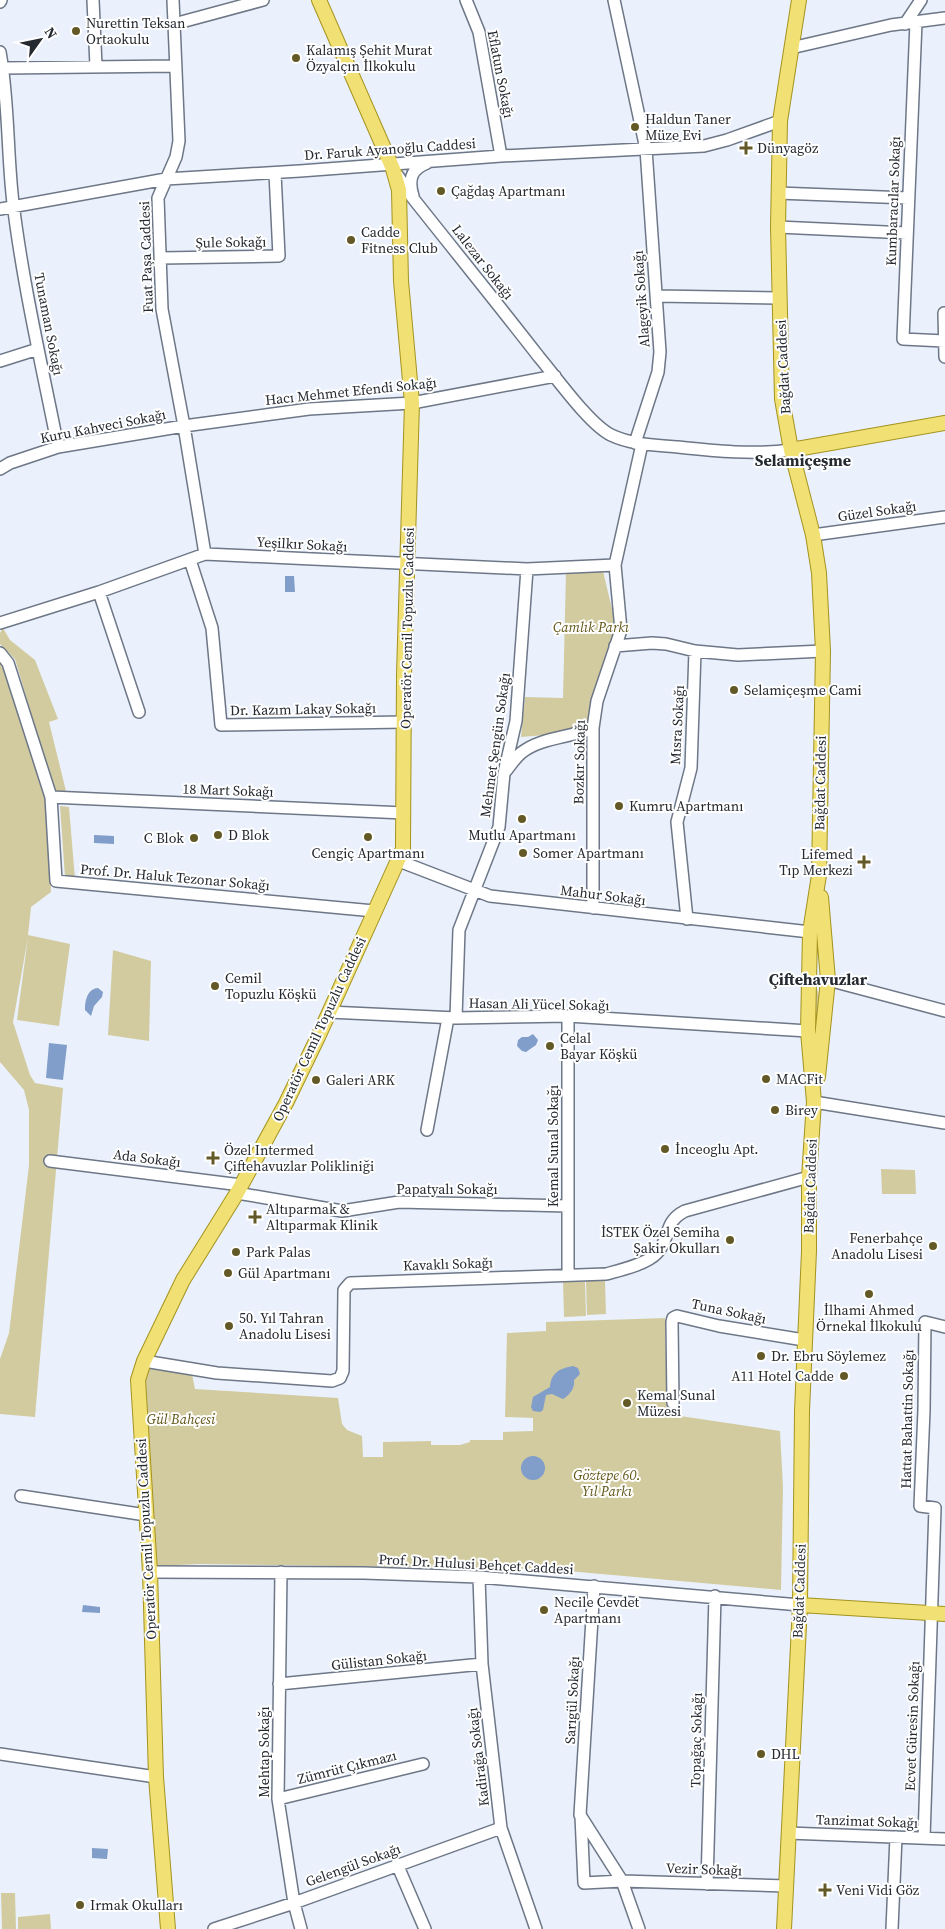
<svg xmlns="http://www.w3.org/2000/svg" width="945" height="1929" viewBox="0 0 945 1929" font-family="'Source Serif 4',serif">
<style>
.green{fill:#d2cba0}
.water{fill:#819dc9}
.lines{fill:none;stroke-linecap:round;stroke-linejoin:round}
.minor-casing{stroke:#6d7787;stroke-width:14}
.major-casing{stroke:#a4931f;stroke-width:16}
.minor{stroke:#fff;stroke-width:11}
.major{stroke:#f1e073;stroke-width:14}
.poi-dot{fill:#635926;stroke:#fff;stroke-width:2}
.labels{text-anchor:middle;stroke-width:4;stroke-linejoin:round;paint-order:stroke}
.poi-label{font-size:14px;fill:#252930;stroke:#fff;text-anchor:start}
.street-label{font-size:14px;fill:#252930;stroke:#fff}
.park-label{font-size:14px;font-style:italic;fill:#615617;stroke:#fff}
.quarter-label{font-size:16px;font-weight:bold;fill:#252930;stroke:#fff}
</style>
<rect width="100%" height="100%" fill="#eaf1fc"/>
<path class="green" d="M603,571L617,630L591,725L569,733L521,737L525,697L563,698L566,572Z
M3,628L10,640L35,660L58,719L49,722L66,791H54L15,659L0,644V633Z
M0,657L3,661L47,802L51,892L31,907L28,935L70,944L59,1026L17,1020L28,937L13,1022L30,1075L35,1083L63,1088L35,1417L0,1414V1359L9,1333L29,1165V1110L24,1090L0,1062Z
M60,806L69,807L75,879L65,877Z
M113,950L151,961L149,1041L108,1035Z
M817,989L819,995L815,1042L813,995Z
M881,1169L915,1170L916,1194H882Z
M605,1280L606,1314L587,1315L586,1281Z
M563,1282H585L586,1316L564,1317Z
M665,1318L667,1414L780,1431L783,1487L781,1590L545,1569L199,1564L156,1566L147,1423L145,1375L149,1367L192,1374L195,1389L338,1398L342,1424L347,1430L362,1436L363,1457H383V1442L431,1441V1445H460L470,1442V1440H503V1432L533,1431V1418L505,1417L507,1333L546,1331V1322Z
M1,1893H15L16,1929H2Z
M50,1914L51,1929H18V1917Z"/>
<path class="water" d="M285,576H294L295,592H285Z
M94,835L114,836V844L94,843Z
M98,988L103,992L102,997L94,1006L91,1016L85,1010C85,1001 87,989 98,988Z
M533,1034L538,1040L536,1045L526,1052L522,1051L517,1046L518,1040L522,1037H528Z
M49,1043L67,1045L63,1080L46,1078Z
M573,1366L578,1368L580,1374L574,1380C575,1388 570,1395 563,1399L552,1394L546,1395L543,1410L540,1412L533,1411L531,1407L533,1397L550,1387C551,1373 560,1368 573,1366Z
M521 1468a12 12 0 1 1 24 0a12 12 0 1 1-24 0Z
M83,1605L100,1607V1613L82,1612Z
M92,1848L108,1849L107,1859L92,1858Z"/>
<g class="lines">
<g class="minor-casing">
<path id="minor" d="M93,0L96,66
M173,0L179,141L176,157L158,198L162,309L184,426L205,554
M466,0L479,32L501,156
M614,0L646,149L660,352L658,372L635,443
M0,2L1,0
M916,22L903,339L944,341
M174,24L263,0
M905,24L921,0
M791,48L891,25L945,18
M0,52C9,102 7,153 13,203C23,285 42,366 58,447
M3,68L176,66
M398,176L412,197C454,250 497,303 539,357C556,377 589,424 611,435C632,445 655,445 678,447C715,451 754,455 791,450
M778,193L908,198
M413,196C408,180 411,169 427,163
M0,209L166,179L300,171L501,156L704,146L727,140L780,121
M778,227L907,233
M160,258L279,256L275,173
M656,296L780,298
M944,313L945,357
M0,361L38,349
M0,469L10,463L58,447L184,426L309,409L412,403L555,376
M813,535L945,517
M190,560L212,628L221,725L404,722
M99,592L139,712
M0,623L99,592L205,554L527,569L615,565
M615,646L652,643L666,644L695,651L738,655L823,651
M0,653L8,663L51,797L56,881L374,911
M505,772C510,766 515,758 521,753C541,737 570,738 593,728
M51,797L404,813
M399,861L490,896L810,932
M593,908V728L597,701L621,630L615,565L642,444
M687,919L677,822L691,768L695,651
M828,980L945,1011
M329,1012L456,1018L568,1016L808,1031
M568,1016V1275
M456,1018L459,930L499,827L504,773L516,721L527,569
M814,1102L945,1123
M427,1130L448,1018
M50,1161L241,1185
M237,1193L342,1211L399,1202L568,1206
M144,1361L217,1373L332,1381L340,1378L343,1371L344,1290L350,1283L606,1274C621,1270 647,1264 657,1253C671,1238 663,1222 685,1211L809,1177
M673,1403L672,1322L673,1318L677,1316L719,1326L804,1340
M21,1496L146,1515
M150,1572L364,1573L479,1577L800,1605
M281,1572L278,1799L294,1903L301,1929
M479,1577L482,1664L501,1828L536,1929
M594,1586L580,1815L622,1881L639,1929
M279,1684L482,1664
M0,1754L156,1777
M278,1799L423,1764
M581,1816L584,1883L622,1881L786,1886
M788,1833L945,1839
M924,1838L935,1508L920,1506L924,1410L925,1322L945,1327
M397,1864L425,1929
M707,1884L715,1596
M214,1929L294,1903L501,1828
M892,1929L896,1837"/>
</g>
<g class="major-casing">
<path id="major" d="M791,450L945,423
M818,1077L828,980L821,897
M800,1605L945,1614
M168,1929L156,1777L150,1572L138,1380L144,1361L183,1280L237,1193L286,1103L318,1037L403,849L404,675L412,403L401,281L399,190L393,169L319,0
M784,1929L800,1605L802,1411L809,1251V1177L814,1102L808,1031L810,932L819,875L823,651L819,573L813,535L791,450L782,399L778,227L780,121L799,0"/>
</g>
<use href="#minor" class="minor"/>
<use href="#major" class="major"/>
</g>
<g class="poi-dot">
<circle cx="76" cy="31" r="5"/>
<circle cx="296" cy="58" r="5"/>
<circle cx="635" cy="127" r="5"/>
<path d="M743.5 140.5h5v5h5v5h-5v5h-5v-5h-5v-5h5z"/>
<circle cx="441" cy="191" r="5"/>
<circle cx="351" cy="240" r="5"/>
<circle cx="734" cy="690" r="5"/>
<circle cx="619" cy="806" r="5"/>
<circle cx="522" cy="819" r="5"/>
<circle cx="218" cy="835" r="5"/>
<circle cx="368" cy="837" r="5"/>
<circle cx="194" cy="838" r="5"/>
<circle cx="523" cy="853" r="5"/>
<path d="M861.5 854.5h5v5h5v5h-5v5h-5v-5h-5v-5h5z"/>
<circle cx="215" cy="986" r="5"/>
<circle cx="550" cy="1046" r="5"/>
<circle cx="766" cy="1079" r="5"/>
<circle cx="316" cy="1080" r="5"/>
<circle cx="775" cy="1110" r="5"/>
<circle cx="665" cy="1149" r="5"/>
<path d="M210.5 1150.5h5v5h5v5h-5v5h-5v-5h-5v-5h5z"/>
<path d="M252.5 1209.5h5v5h5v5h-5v5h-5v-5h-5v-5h5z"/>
<circle cx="730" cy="1240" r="5"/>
<circle cx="933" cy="1246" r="5"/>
<circle cx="236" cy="1252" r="5"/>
<circle cx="228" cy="1273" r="5"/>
<circle cx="869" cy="1294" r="5"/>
<circle cx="229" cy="1326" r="5"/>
<circle cx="761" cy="1356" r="5"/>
<circle cx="844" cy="1376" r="5"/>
<circle cx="627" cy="1403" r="5"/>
<circle cx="544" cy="1610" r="5"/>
<circle cx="761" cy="1754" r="5"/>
<path d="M822.5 1882.5h5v5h5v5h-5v5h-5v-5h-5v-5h5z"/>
<circle cx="80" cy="1905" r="5"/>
</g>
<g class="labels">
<g class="poi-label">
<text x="86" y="28">Nurettin Teksan<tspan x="86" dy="16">Ortaokulu</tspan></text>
<text x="306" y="55">Kalamış Şehit Murat<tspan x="306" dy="16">Özyalçın İlkokulu</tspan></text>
<text x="645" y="124">Haldun Taner<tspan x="645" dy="16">Müze Evi</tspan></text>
<text x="757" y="153">Dünyagöz</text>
<text x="451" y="196">Çağdaş Apartmanı</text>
<text x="361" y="237">Cadde<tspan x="361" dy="16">Fitness Club</tspan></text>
<text x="744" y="695">Selamiçeşme Cami</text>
<text x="629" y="811">Kumru Apartmanı</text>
<text x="228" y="840">D Blok</text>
<text x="522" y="840" text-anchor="middle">Mutlu Apartmanı</text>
<text x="184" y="843" text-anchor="end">C Blok</text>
<text x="368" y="858" text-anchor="middle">Cengiç Apartmanı</text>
<text x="533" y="858">Somer Apartmanı</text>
<text x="853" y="859" text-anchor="end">Lifemed<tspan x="853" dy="16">Tıp Merkezi</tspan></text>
<text x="225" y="983">Cemil<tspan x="225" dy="16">Topuzlu Köşkü</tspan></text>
<text x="560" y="1043">Celal<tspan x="560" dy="16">Bayar Köşkü</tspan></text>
<text x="776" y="1084">MACFit</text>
<text x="326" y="1085">Galeri ARK</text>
<text x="785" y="1115">Birey</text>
<text x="675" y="1154">İnceoglu Apt.</text>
<text x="224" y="1155">Özel Intermed<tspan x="224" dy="16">Çiftehavuzlar Polikliniği</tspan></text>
<text x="266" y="1214">Altıparmak &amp;<tspan x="266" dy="16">Altıparmak Klinik</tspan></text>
<text x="720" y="1237" text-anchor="end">İSTEK Özel Semiha<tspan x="720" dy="16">Şakir Okulları</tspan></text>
<text x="923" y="1243" text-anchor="end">Fenerbahçe<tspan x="923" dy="16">Anadolu Lisesi</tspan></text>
<text x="246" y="1257">Park Palas</text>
<text x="238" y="1278">Gül Apartmanı</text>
<text x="869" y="1315" text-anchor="middle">İlhami Ahmed<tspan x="869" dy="16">Örnekal İlkokulu</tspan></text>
<text x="239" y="1323">50. Yıl Tahran<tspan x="239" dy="16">Anadolu Lisesi</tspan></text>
<text x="771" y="1361">Dr. Ebru Söylemez</text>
<text x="834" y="1381" text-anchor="end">A11 Hotel Cadde</text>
<text x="637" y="1400">Kemal Sunal<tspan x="637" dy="16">Müzesi</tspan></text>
<text x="554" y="1607">Necile Cevdet<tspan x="554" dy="16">Apartmanı</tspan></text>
<text x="771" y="1759">DHL</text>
<text x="836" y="1895">Veni Vidi Göz</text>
<text x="90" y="1910">Irmak Okulları</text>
</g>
<g class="street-label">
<text transform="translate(501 74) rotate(79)" y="5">Eflatun Sokağı</text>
<text transform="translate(390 149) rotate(-4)" y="5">Dr. Faruk Ayanoğlu Caddesi</text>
<text transform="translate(893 201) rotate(-88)" y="5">Kumbaracılar Sokağı</text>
<text transform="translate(231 242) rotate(-1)" y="5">Şule Sokağı</text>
<text transform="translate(146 257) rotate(-92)" y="5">Fuat Paşa Caddesi</text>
<text transform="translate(483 262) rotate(52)" y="5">Lalezar Sokağı</text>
<text transform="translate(641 299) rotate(-94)" y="5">Alageyik Sokağı</text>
<text transform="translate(49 324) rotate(79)" y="5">Tunaman Sokağı</text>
<text transform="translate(783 367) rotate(-93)" y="5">Bağdat Caddesi</text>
<text transform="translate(351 391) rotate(-6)" y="5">Hacı Mehmet Efendi Sokağı</text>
<text transform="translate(103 426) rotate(-11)" y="5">Kuru Kahveci Sokağı</text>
<text transform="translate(877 511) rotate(-8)" y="5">Güzel Sokağı</text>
<text transform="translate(302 544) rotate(3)" y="5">Yeşilkır Sokağı</text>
<text transform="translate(407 628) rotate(-89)" y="5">Operatör Cemil Topuzlu Caddesi</text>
<text transform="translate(303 709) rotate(-1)" y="5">Dr. Kazım Lakay Sokağı</text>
<text transform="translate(677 725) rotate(-87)" y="5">Mısra Sokağı</text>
<text transform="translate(495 745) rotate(-82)" y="5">Mehmet Şengün Sokağı</text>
<text transform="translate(579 762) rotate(-89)" y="5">Bozkır Sokağı</text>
<text transform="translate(820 783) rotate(-89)" y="5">Bağdat Caddesi</text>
<text transform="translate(228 790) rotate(2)" y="5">18 Mart Sokağı</text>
<text transform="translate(175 877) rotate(5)" y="5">Prof. Dr. Haluk Tezonar Sokağı</text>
<text transform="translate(603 895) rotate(7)" y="5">Mahur Sokağı</text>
<text transform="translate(539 1004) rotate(1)" y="5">Hasan Ali Yücel Sokağı</text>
<text transform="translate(319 1029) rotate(-65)" y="5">Operatör Cemil Topuzlu Caddesi</text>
<text transform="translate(553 1146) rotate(-90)" y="5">Kemal Sunal Sokağı</text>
<text transform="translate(147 1158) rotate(7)" y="5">Ada Sokağı</text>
<text transform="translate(810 1186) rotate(-88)" y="5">Bağdat Caddesi</text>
<text x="447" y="1194">Papatyalı Sokağı</text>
<text transform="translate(448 1264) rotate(-2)" y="5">Kavaklı Sokağı</text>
<text transform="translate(729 1311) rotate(12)" y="5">Tuna Sokağı</text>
<text transform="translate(907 1419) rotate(-89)" y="5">Hattat Bahattin Sokağı</text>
<text transform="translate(146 1539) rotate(-93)" y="5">Operatör Cemil Topuzlu Caddesi</text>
<text transform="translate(476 1564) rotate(3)" y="5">Prof. Dr. Hulusi Behçet Caddesi</text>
<text transform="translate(799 1591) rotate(-88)" y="5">Bağdat Caddesi</text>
<text transform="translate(379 1660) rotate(-6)" y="5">Gülistan Sokağı</text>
<text transform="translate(572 1700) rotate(-87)" y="5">Sarıgül Sokağı</text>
<text transform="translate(912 1726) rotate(-88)" y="5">Ecvet Güresin Sokağı</text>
<text transform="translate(696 1740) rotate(-89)" y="5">Topağaç Sokağı</text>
<text transform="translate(264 1752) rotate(-90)" y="5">Mehtap Sokağı</text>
<text transform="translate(478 1757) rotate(-97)" y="5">Kadirağa Sokağı</text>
<text transform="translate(347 1767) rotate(-14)" y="5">Zümrüt Çıkmazı</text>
<text transform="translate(867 1821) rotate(2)" y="5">Tanzimat Sokağı</text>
<text transform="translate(353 1865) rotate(-20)" y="5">Gelengül Sokağı</text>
<text transform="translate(704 1869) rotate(2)" y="5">Vezir Sokağı</text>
</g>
<g class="park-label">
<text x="591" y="632">Çamlık Parkı</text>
<text x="181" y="1424">Gül Bahçesi</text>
<text x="607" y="1480">Göztepe 60.<tspan x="607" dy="16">Yıl Parkı</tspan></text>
</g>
<g class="quarter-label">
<text x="803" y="466">Selamiçeşme</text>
<text x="818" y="985">Çiftehavuzlar</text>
</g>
</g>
<g transform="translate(40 40) rotate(57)" stroke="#ffffff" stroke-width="4" paint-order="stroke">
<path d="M0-4L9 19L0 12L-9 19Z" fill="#252930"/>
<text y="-8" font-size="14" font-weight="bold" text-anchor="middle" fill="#252930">N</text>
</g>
</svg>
